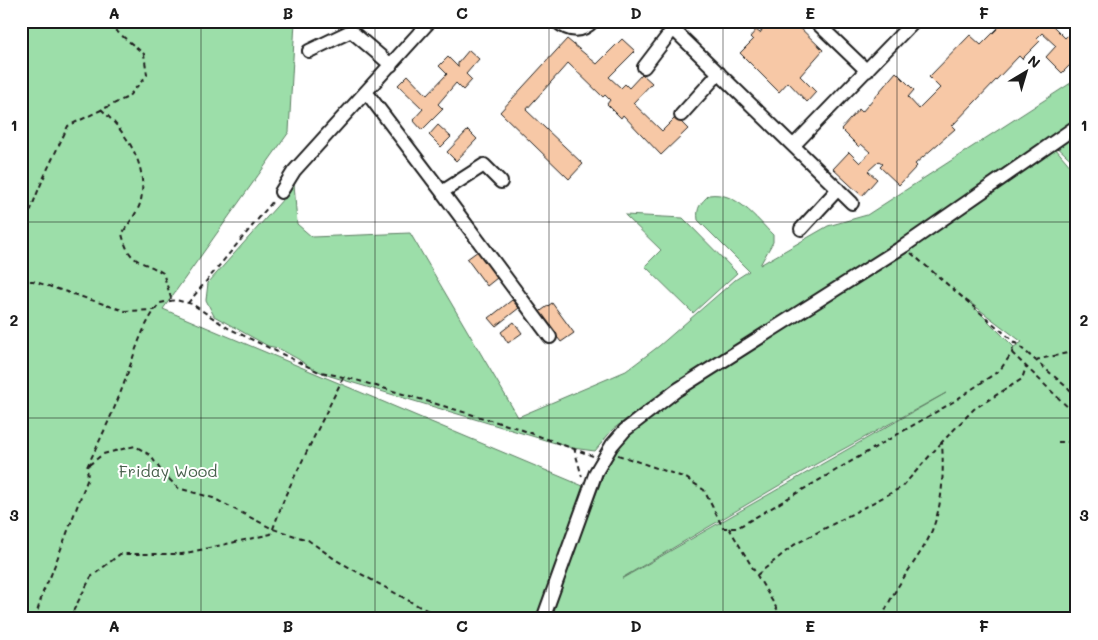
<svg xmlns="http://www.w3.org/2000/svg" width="1098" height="640" viewBox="0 0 1098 640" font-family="Mali,sans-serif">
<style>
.green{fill:#9cdea9;stroke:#5c7d62;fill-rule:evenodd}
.building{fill:#f7c8a6;stroke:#1c1c1c}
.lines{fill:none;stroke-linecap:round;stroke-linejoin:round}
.minor-casing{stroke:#1c1c1c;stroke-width:16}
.path{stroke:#1c1c1c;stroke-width:2;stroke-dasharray:5 4;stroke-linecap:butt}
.minor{stroke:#fff;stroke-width:12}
.grid{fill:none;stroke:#1c1c1c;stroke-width:1;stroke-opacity:0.55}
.labels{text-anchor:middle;stroke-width:4;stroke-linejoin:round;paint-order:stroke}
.park-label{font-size:16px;fill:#49604d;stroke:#fff}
.neatline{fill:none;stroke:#1c1c1c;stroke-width:2}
.grid-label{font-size:16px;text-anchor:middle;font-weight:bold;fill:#1c1c1c}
</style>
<rect width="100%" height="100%" fill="#fff"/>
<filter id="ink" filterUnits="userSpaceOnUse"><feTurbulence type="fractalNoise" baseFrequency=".02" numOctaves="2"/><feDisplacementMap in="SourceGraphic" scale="10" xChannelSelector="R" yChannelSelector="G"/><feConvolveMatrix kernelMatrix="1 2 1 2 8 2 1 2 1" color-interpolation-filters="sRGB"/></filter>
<g filter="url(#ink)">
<path class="green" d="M21,21H295L289,132L163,309L590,489L543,619H21Z
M1077,79V120L906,236L791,318L668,388L612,430L595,451L572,448L330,376L311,368L298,359L278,348L268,346L214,316L206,300L208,283L284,198L294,183L297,224L312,237L410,233L518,417L626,371L659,346L735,280L749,271L698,220C696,207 701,203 709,195C736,191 756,218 773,235V242L760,265L828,226L867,215Z
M1077,130V165L1055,145Z
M1055,148L1077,174V619H548L605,471L624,440L685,389L991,186L1004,185ZM968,301L1022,342L1014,347ZM946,393L623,578H622L807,469Z
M625,215L683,218L737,273L693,313L645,266L661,250Z"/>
<path class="building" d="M765,21L769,23L793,21L823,50L800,76L816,92L807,102L788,82L779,92L740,53L753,40L750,37L756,30L760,33L762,30L759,27Z
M997,21H1058L1053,26L1065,38L1073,30L1077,34V58L1062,73L1046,57L1056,46L1042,33L1037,38L1040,41L1022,59L1019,56L952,126L955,129L915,164L917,166L899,185L880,167L883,164L879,161L868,171L877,179L862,196L833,169L849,152L860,163L870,152L861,144L859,147L841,129L859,109L862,112L896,72L914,90L908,97L919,109L940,88L929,77L970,35L981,45L1001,25Z
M567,39L597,64L622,39L635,51L609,77L621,88L625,84L629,88L642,74L652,83L633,103L662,131L676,117L688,129L661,155L623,115L621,118L607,104L610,100L605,95L603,97L568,63L526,110L583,164L569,179L500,112Z
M469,50L479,59L466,74L472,80L463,90L456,83L438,104L443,109L422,130L413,120L423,109L398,85L408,75L427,95L447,74L439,66L448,57L458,67V63Z
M438,125L451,137L441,147L429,135Z
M468,130L477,139L456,161L447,152Z
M478,251L497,278L487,286L467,259Z
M512,300L519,308L496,326L489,318Z
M552,303L574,333L561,342L538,313Z
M514,322L522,333L508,343L501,332Z"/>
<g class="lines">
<g class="minor-casing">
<path id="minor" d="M556,21C568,31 581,34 593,21
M665,21L852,203
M815,21L867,71
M309,51L351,31L391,65
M644,67L673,29
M367,93L442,192L484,165L501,182
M681,115L719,73
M794,145L914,21
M281,192L294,171L430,21
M442,192L550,337
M801,229L838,189
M543,619L596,472L612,445L625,430L677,390L904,246L1077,126"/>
</g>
<path class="path" d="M101,109C126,133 148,163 141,200C139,211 128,224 122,234C130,265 138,258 163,273L172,301
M911,253L1077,396
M21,281H33L125,311L154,310
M21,291C32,270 20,251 25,230C33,196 53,158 68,126L128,97L147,75L144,54L115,30L91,21
M188,303L274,200
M1012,353L1014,342
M1035,360L1077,351
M1058,442H1077
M574,448L582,477
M618,455L686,478L704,490L723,528H737L953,402L1000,370L1012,353L1077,416
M89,465L103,454L135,446L150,455L162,472L178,488L213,498L273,529L308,540L336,560L422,608L448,619
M729,528L783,619
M757,575L794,545L902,487L942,442
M35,619L43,592L51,575L88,478L87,467C100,440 113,413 123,386C134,357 140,328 160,303L176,300L192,304L228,328L317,371L356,380L517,428L593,456
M69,619L91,577L120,554H182L271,534L286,494L343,378
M882,619C892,591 910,570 925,545C943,513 944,478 942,442L974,409L1022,379L1026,367"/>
<use href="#minor" class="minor"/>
</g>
</g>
<path class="grid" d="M201,21V619M375,21V619M549,21V619M723,21V619M897,21V619M21,222H1077M21,418H1077"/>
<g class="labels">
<g class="park-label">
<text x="168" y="477">Friday Wood</text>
</g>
</g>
<rect width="1098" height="640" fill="none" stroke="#fff" stroke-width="55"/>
<g transform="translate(1026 72) rotate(38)" stroke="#ffffff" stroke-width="4" paint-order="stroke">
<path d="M0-4L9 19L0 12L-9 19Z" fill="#1c1c1c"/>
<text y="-8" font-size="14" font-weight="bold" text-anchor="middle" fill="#1c1c1c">N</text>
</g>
<rect x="28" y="28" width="1042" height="584" class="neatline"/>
<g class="grid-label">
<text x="114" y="19">A</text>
<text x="288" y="19">B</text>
<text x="462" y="19">C</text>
<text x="636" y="19">D</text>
<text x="810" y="19">E</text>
<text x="984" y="19">F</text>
<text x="14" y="131">1</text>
<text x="1084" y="131">1</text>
<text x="14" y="326">2</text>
<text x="1084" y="326">2</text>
<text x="14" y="521">3</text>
<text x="1084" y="521">3</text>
<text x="114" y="632">A</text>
<text x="288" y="632">B</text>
<text x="462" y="632">C</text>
<text x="636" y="632">D</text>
<text x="810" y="632">E</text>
<text x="984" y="632">F</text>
</g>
</svg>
